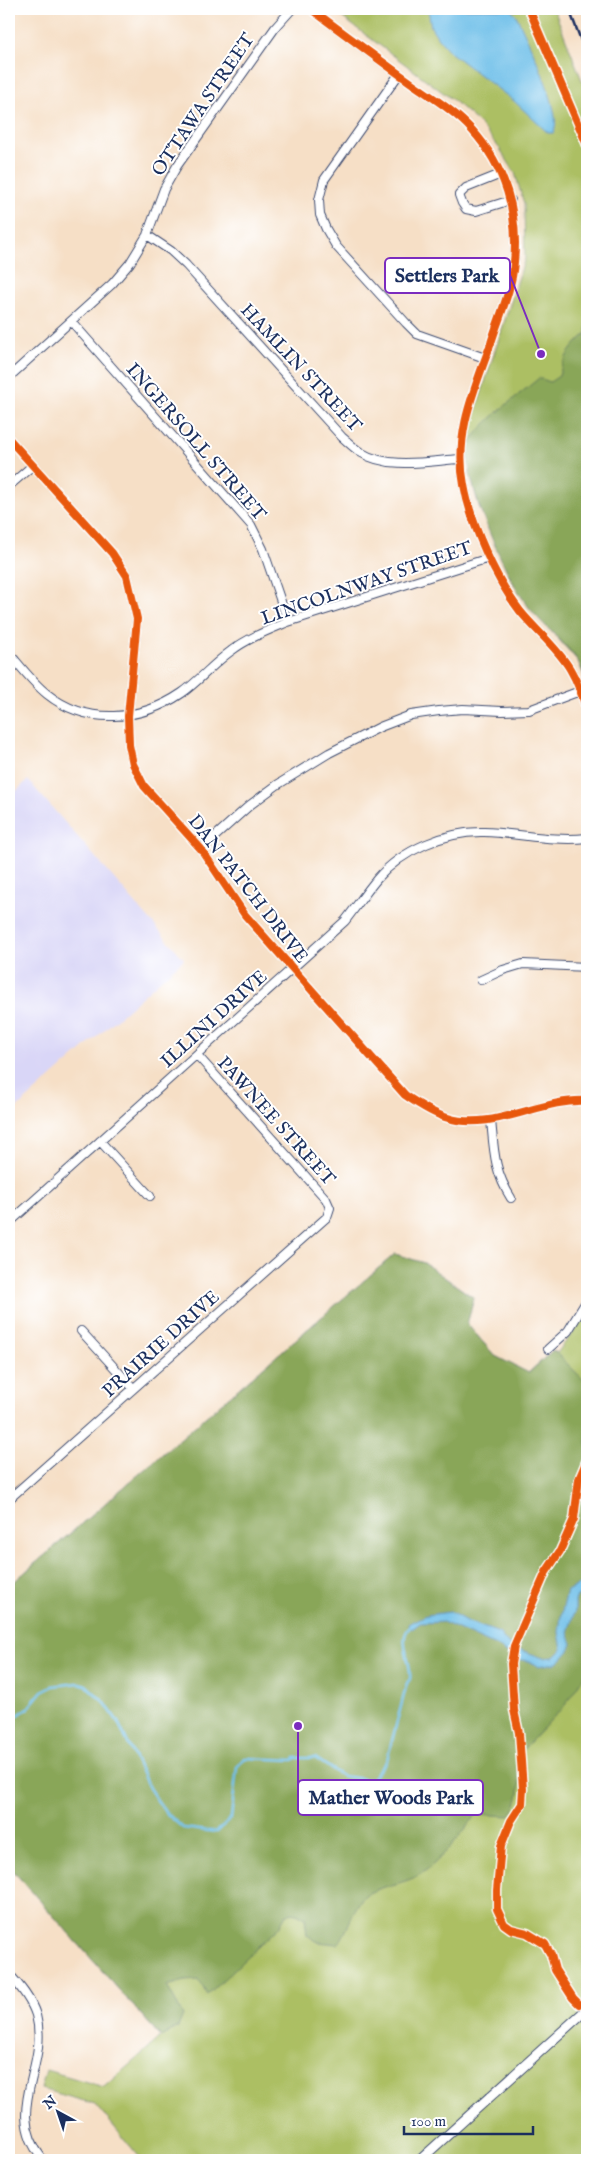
<svg xmlns="http://www.w3.org/2000/svg" width="596" height="2169" viewBox="0 0 596 2169" font-family="'IM FELL English',serif">
<style>
.built{fill:#d9d6f7}
.green{fill:#acbf63;stroke:#647760}
.forest{fill:#89a659;stroke:#526a5c}
.water{fill:#6ebfe9;stroke:#4477a4}
.lines{fill:none;stroke-linecap:round;stroke-linejoin:round}
.stream{stroke:#6ebfe9;stroke-width:2.5}
.minor-casing{stroke:#3c496e;stroke-width:10}
.tertiary-casing{stroke:#3c496e;stroke-width:11}
.minor{stroke:#fff;stroke-width:8}
.tertiary{stroke:#fff;stroke-width:9}
.rail{stroke:#1b2f5e;stroke-width:2.5}
.cycleway-casing{stroke:#fff;stroke-width:11}
.cycleway{stroke:#e8590c;stroke-width:8}
.labels{text-anchor:middle;stroke-width:4;stroke-linejoin:round;paint-order:stroke}
.street-label{font-size:19px;fill:#1b2f5e;stroke:#fff}
.leader{fill:none;stroke:#7b2cbf;stroke-width:2}
.callout-dot{fill:#7b2cbf;stroke:#fff;stroke-width:2}
.callout{fill:#fff;stroke:#7b2cbf;stroke-width:2}
.callout-label{font-size:20px;text-anchor:middle;font-weight:bold;fill:#1b2f5e}
</style>
<rect width="100%" height="100%" fill="#fff"/>
<filter id="ink" filterUnits="userSpaceOnUse"><feTurbulence type="fractalNoise" baseFrequency=".02" numOctaves="2"/><feDisplacementMap in="SourceGraphic" scale="10" xChannelSelector="R" yChannelSelector="G"/><feConvolveMatrix kernelMatrix="1 2 1 2 8 2 1 2 1" color-interpolation-filters="sRGB"/></filter>
<filter id="wash" filterUnits="userSpaceOnUse"><feTurbulence type="fractalNoise" baseFrequency=".0096" numOctaves="4" result="noise"/><feDisplacementMap in="SourceGraphic" scale="20" xChannelSelector="R" yChannelSelector="G"/><feGaussianBlur stdDeviation="1.12" result="paint"/><feColorMatrix in="noise" values="0 0 0 0 0 0 0 0 0 0 0 0 0 0 0 0 0 1.4 0 .05"/><feComposite in="paint" operator="in"/></filter>
<g filter="url(#wash)">
<rect width="100%" height="100%" fill="#f6dfc6"/>
<path class="built" d="M28,780L184,959L9,1115V794L11,796Z"/>
<path class="green" d="M331,9H554L587,93V682L577,660L526,603L510,578L479,506L471,477L469,446L474,416L525,258L524,204L515,173L500,149L479,123L453,100Z
M395,1254L424,1263L474,1298L467,1324L495,1356L528,1373L553,1350L557,1353L587,1314V2160H142L95,2104L41,2089L46,2070L104,2087L161,2037L9,1866V1586Z"/>
<path class="forest" d="M587,333V682C584,675 581,665 576,658C561,638 539,623 525,602C505,574 462,480 469,447C473,428 524,391 539,378L550,382L559,376C563,357 573,345 587,333Z
M395,1254L424,1263L474,1298L467,1324L495,1356L529,1373L553,1350L587,1383V1672L565,1705L516,1757C519,1780 524,1795 510,1816L477,1814C461,1834 442,1860 421,1874C405,1884 383,1885 367,1894C355,1901 348,1932 338,1944L318,1942L307,1935L305,1918L297,1913L286,1914L279,1927L207,1995L199,1980L185,1981L167,1986L183,2015L178,2027L161,2037L9,1866V1586Z"/>
<path class="water" d="M428,9H510L516,15C525,35 566,116 553,133H548L514,101L451,53L438,38L431,27Z
M587,1584V1593L577,1596L575,1601V1611L568,1632L572,1644L567,1654L557,1663L538,1666L529,1661L516,1659L498,1647L443,1622L420,1623L412,1629L408,1624L427,1615L450,1612L466,1621L499,1633L509,1645L518,1649L543,1658L554,1657L562,1649L559,1632L561,1616L567,1591L578,1585Z"/>
<g class="lines">
<path class="stream" d="M9,1722L28,1708L42,1691L52,1686L79,1683L86,1685L105,1703L118,1722L149,1788L165,1812L183,1828L217,1832L231,1818L237,1767L245,1758L293,1760L295,1758H315L342,1776L371,1780L387,1760L407,1683L410,1679C413,1662 394,1636 413,1625"/>
</g>
</g>
<g filter="url(#ink)">
<g class="lines">
<g class="minor-casing">
<path id="minor" d="M311,9C342,32 374,56 406,79C428,95 454,110 472,130C505,166 519,214 514,262C512,290 499,317 491,343C474,391 454,434 464,485C471,525 496,580 520,611C536,631 557,647 570,669C577,681 583,697 587,711
M399,74L324,180L319,200L320,215L326,229L336,246L406,323L417,334L485,358
M501,174L466,188L459,195L462,203L466,209L476,211L511,200
M147,235L171,251L186,265L342,437C348,442 354,448 360,452C389,470 428,461 460,459
M71,321L251,525L263,549L288,622
M9,377L112,284L130,263L147,235L164,189L177,166L275,28L292,9
M9,439L112,553L127,576L137,619L128,716L129,745L133,764L144,786L201,849L245,915L405,1095C418,1104 433,1114 448,1118C493,1132 541,1098 587,1101
M9,486L32,466
M9,653C21,667 33,683 47,694C87,726 141,721 182,693C199,681 213,664 231,651C248,638 269,630 288,622L489,558
M201,849L250,805L277,785L329,753L380,727L411,715L439,711L463,709L502,711L529,710L580,691
M481,980L503,970L523,964L587,967
M491,1120C494,1151 494,1171 511,1198
M100,1141L150,1196
M9,1223L345,921C356,907 366,892 377,879C402,850 446,831 484,832C518,833 553,842 587,838
M81,1331L133,1388
M548,1349L568,1331L587,1300
M9,1499L327,1217L330,1208L326,1199L197,1055
M9,1974C20,1986 31,1999 36,2015C50,2068 2,2108 43,2160"/>
</g>
<g class="tertiary-casing">
<path id="tertiary" d="M420,2160L587,2009"/>
</g>
<use href="#minor" class="minor"/>
<use href="#tertiary" class="tertiary"/>
<path class="rail" d="M569,9L587,56"/>
<g class="cycleway-casing">
<path id="cycleway" d="M311,9C342,32 374,56 406,79C428,95 454,110 472,130C505,166 519,214 514,262C512,290 499,317 491,343C474,391 454,434 464,485C471,525 496,580 520,611C536,631 557,647 570,669C577,681 583,697 587,711
M529,9L587,145
M9,439L112,553L127,576L137,619L128,716L129,745L133,764L144,786L201,849L245,915L405,1095C418,1104 433,1114 448,1118C493,1132 541,1098 587,1101
M579,2004L573,1998L555,1970L551,1955L545,1944L527,1933L511,1929L504,1924L497,1909V1890L501,1846L511,1821L522,1804L523,1789L519,1733L514,1710L511,1664L514,1646L546,1572L560,1551L574,1519L579,1479L587,1460"/>
</g>
<use href="#cycleway" class="cycleway"/>
</g>
</g>
<g class="labels">
<g class="street-label">
<text transform="translate(202 104) rotate(-56)" y="7">OTTAWA STREET</text>
<text transform="translate(302 367) rotate(47)" y="7">HAMLIN STREET</text>
<text transform="translate(197 441) rotate(49)" y="7">INGERSOLL STREET</text>
<text transform="translate(366 582) rotate(-19)" y="7">LINCOLNWAY STREET</text>
<text transform="translate(249 888) rotate(52)" y="7">DAN PATCH DRIVE</text>
<text transform="translate(213 1018) rotate(-42)" y="7">ILLINI DRIVE</text>
<text transform="translate(277 1120) rotate(48)" y="7">PAWNEE STREET</text>
<text transform="translate(160 1343) rotate(-42)" y="7">PRAIRIE DRIVE</text>
</g>
</g>
<path class="leader" d="M541 354L510 275M298 1726L298 1797"/>
<g class="callout-dot">
<circle cx="541" cy="354" r="5"/>
<circle cx="298" cy="1726" r="5"/>
</g>
<g class="callout">
<rect x="385" y="258" width="125" height="35" rx="5"/>
<rect x="298" y="1780" width="185" height="35" rx="5"/>
</g>
<g class="callout-label">
<text x="447" y="282">Settlers Park</text>
<text x="391" y="1804">Mather Woods Park</text>
</g>
<rect width="596" height="2169" fill="none" stroke="#fff" stroke-width="30"/>
<g transform="translate(58 2112) rotate(320)" stroke="#ffffff" stroke-width="4" paint-order="stroke">
<path d="M0-4L9 19L0 12L-9 19Z" fill="#1b2f5e"/>
<text y="-8" font-size="14" font-weight="bold" text-anchor="middle" fill="#1b2f5e">N</text>
</g>
<path d="M404 2126v8h129v-8" fill="none" stroke="#1b2f5e" stroke-width="2.5"/>
<text x="411" y="2126" font-size="15" fill="#1b2f5e" stroke="#ffffff" stroke-width="4" paint-order="stroke">100 m</text>
</svg>
